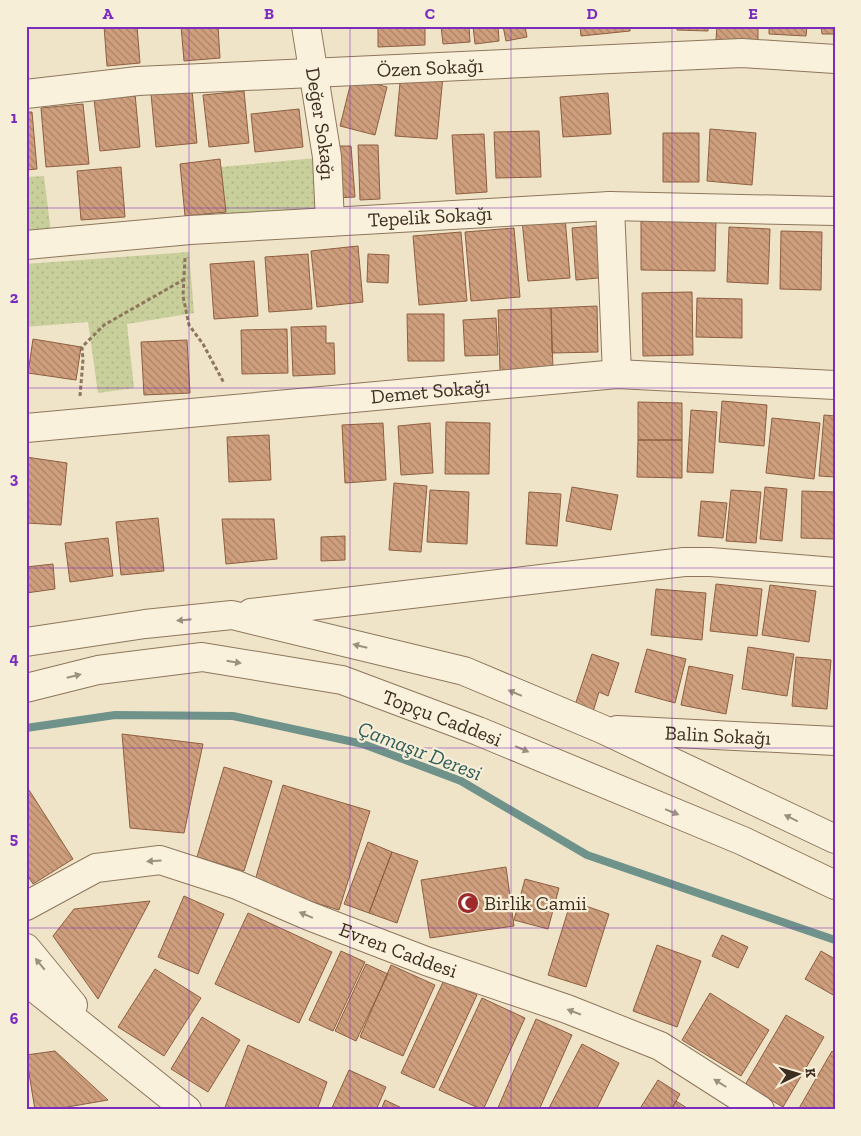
<svg xmlns="http://www.w3.org/2000/svg" width="861" height="1136" viewBox="0 0 861 1136" font-family="'Zilla Slab',serif">
<style>
.grass{fill:url(#grass-dots)}
.lines{fill:none;stroke-linecap:round;stroke-linejoin:round}
.stream{stroke:#6f938a;stroke-width:8}
.building{fill:url(#building-back-hatch);stroke:#8d5f41}
.minor-casing{stroke:#8d765c;stroke-width:30}
.path{stroke:#8d765c;stroke-width:3;stroke-dasharray:4 2.5;stroke-linecap:butt}
.minor{stroke:#faf1dc;stroke-width:28}
.oneway{fill:#9c907e}
.grid{fill:none;stroke:#7b2cbf;stroke-width:1;stroke-opacity:0.55}
.labels{text-anchor:middle;stroke-width:4.5;stroke-linejoin:round;paint-order:stroke}
.street-label{font-size:20px;fill:#3d2e20;stroke:#f7eed8}
.poi-label{font-size:20px;fill:#3d2e20;stroke:#f7eed8;text-anchor:start}
.water-label{font-size:21px;font-style:italic;fill:#2f5d5a;stroke:#f7eed8}
.neatline{fill:none;stroke:#7b2cbf;stroke-width:2}
.grid-label{font-size:16px;text-anchor:middle;font-weight:bold;fill:#7b2cbf}
</style>
<defs>
<pattern id="grass-dots" width="8" height="8" patternUnits="userSpaceOnUse" patternTransform="scale(1.25)"><rect width="8" height="8" fill="#c9cf9b"/><path d="M2 2h.1M6 6h.1" fill="none" stroke="#aeb285" stroke-width="1.8" stroke-linecap="round"/></pattern>
<pattern id="building-back-hatch" width="6" height="6" patternUnits="userSpaceOnUse" patternTransform="scale(1.25)"><rect width="6" height="6" fill="#cf9f7d"/><path d="M-1 5l2 2M0 0l6 6M5-1l2 2" fill="none" stroke="#a98266"/></pattern>
</defs>
<rect width="100%" height="100%" fill="#f0e4c8"/>
<path class="grass" d="M327,157L330,222L221,228L220,167Z
M44,176L51,233L26,236V177Z
M189,252L194,313L127,324L134,388L98,393L88,322L26,327V264Z"/>
<g class="lines">
<path class="stream" d="M26,728L115,715L233,716L363,744L461,781L587,855L835,940"/>
</g>
<path class="building" d="M104,26H137L140,63L107,66Z
M181,26H218L220,58L184,61Z
M378,26H425V45L378,47Z
M441,26H469L470,42L443,44Z
M473,26H498L499,41L475,44Z
M503,26H525L527,37L506,41Z
M580,26H630V31L581,36Z
M677,26H708V31L677,30Z
M717,26H758V41L716,40Z
M769,26H807L806,36L769,34Z
M821,26H835V34H822Z
M401,72L443,76L437,139L395,136Z
M352,78L387,87L375,135L340,126Z
M192,90L197,143L156,147L151,94Z
M244,91L249,143L209,147L203,95Z
M608,93L611,134L563,137L560,97Z
M135,94L140,147L100,151L94,99Z
M83,104L89,164L46,167L41,108Z
M299,109L303,147L255,152L251,114Z
M26,112H32L37,169L26,170Z
M710,129L756,133L752,185L707,181Z
M539,131L541,177L496,178L494,132Z
M663,133H699V182H663Z
M484,134L487,192L456,194L452,135Z
M358,145H378L380,199L360,200Z
M333,146H351L355,197L335,198Z
M220,159L226,212L185,216L180,164Z
M121,167L125,217L81,220L77,171Z
M641,216L716,218L715,271L641,270Z
M565,217L570,278L528,281L522,220Z
M605,225L609,277L576,280L572,228Z
M729,227L770,229L768,284L727,282Z
M514,228L520,297L471,301L465,232Z
M781,231L822,232L821,290L780,289Z
M461,232L467,301L419,305L413,236Z
M358,246L363,302L317,307L311,251Z
M308,254L312,309L269,312L265,257Z
M368,254L389,255L388,283L367,282Z
M254,261L258,316L214,319L210,264Z
M692,292L693,355L643,356L642,293Z
M697,298L742,299V338L696,337Z
M597,306L598,352L552,353L551,308Z
M551,308L553,369L500,371L498,310Z
M407,314H444V361H408Z
M496,318L498,355L465,356L463,320Z
M326,326V343H334L335,374L293,376L291,327Z
M287,329L288,373L242,374L241,330Z
M33,339L81,347L76,380L28,373Z
M187,340L190,393L144,395L141,342Z
M722,401L767,405L764,446L719,442Z
M638,402L682,403V440H638Z
M691,410L717,412L713,473L687,472Z
M824,415L835,416V477L819,476Z
M772,418L820,423L814,479L766,473Z
M446,422L490,423L489,474H445Z
M383,423L386,480L345,483L342,425Z
M430,423L433,473L401,475L398,426Z
M269,435L271,480L229,482L227,437Z
M638,440H682V478L637,477Z
M26,457L67,463L61,525L26,523Z
M394,483L427,486L421,552L389,550Z
M572,487L618,495L611,530L566,521Z
M765,487L787,489L782,541L760,539Z
M430,490L469,492L467,544L427,542Z
M731,490L761,492L756,543L726,541Z
M802,491L835,492V539L801,538Z
M529,492L561,494L557,546L526,544Z
M701,501L727,503L723,538L698,536Z
M158,518L164,571L121,575L116,522Z
M222,519H274L277,559L226,564Z
M345,536V560L321,561V537Z
M108,538L113,576L70,582L65,543Z
M53,564L55,589L26,593V567Z
M716,584L762,589L757,636L710,631Z
M770,585L816,591L809,642L762,635Z
M656,589L706,593L702,640L651,635Z
M748,647L794,654L787,696L742,689Z
M647,649L686,659L675,703L635,692Z
M592,654L619,663L608,696L599,692L593,712L575,705Z
M796,657L831,660L827,709L792,706Z
M689,666L733,675L726,714L681,705Z
M122,734L203,744L184,833L130,828Z
M224,767L272,781L244,871L197,857Z
M283,785L370,811L339,910L254,884Z
M29,790L73,859L33,884L26,873V791Z
M368,842L392,852L369,913L344,904Z
M392,852L418,861L397,923L369,913Z
M506,867L514,926L430,938L421,880Z
M525,879L559,888L548,929L514,920Z
M184,896L224,914L198,974L158,957Z
M150,901L98,999L53,936L74,909Z
M571,901L609,914L586,987L548,975Z
M248,913L332,952L299,1023L215,984Z
M722,935L748,947L738,968L712,956Z
M657,945L701,961L677,1027L633,1011Z
M341,951L365,962L333,1031L309,1020Z
M821,951L835,959V996L805,979Z
M366,964L388,974L356,1041L335,1031Z
M391,965L435,985L403,1056L360,1037Z
M155,969L201,998L164,1056L118,1027Z
M444,980L477,995L434,1088L401,1073Z
M710,993L769,1030L741,1076L682,1040Z
M482,998L525,1018L483,1110L439,1090Z
M786,1015L824,1037L783,1107L745,1085Z
M202,1017L240,1040L208,1092L171,1069Z
M536,1019L572,1035L539,1110H497Z
M582,1044L619,1063L596,1110H548Z
M248,1045L327,1082L317,1110H224Z
M55,1051L108,1100L50,1110H35L26,1055Z
M832,1051L835,1054V1110H798Z
M349,1070L386,1087L376,1110H331Z
M658,1080L680,1094L671,1110H639Z
M385,1100L406,1110H381Z
M676,1101L690,1110H671Z"/>
<g class="lines">
<g class="minor-casing">
<g id="minor">
<path id="s1" d="M306,26L327,157L330,222"/>
<path id="s2" d="M26,94L138,81L742,53L835,59"/>
<path d="M610,206L617,374"/>
<path id="s3" d="M26,245L190,230L610,206L835,211"/>
<path id="s4" d="M26,428L617,374L835,385"/>
<path d="M251,613L684,562H710L835,572"/>
<path d="M26,642L145,624L232,615L464,671L602,729L835,839"/>
<path id="s5" d="M26,688L98,670L202,657L342,680L478,731L743,841L835,885"/>
<path id="s6" d="M617,730L835,741"/>
<path id="s7" d="M26,906L96,868L160,860L237,885L309,916L426,961L567,1009L660,1046L760,1110"/>
<path d="M26,948L73,1005"/>
<path d="M26,981L187,1110"/>
</g>
</g>
<path class="path" d="M185,258L183,296L189,325L203,344L224,383
M80,396L83,360L82,347L104,325L183,280"/>
<use href="#minor" class="minor"/>
</g>
<defs><path id="oneway-solid" d="M-6-.8H1V-3.2L6.5 0L1 3.2V.8H-6Z" transform="scale(1.25)"/></defs>
<g class="oneway">
<use href="#oneway-solid" transform="translate(184 620) rotate(174)"/>
<use href="#oneway-solid" transform="translate(360 646) rotate(-166)"/>
<use href="#oneway-solid" transform="translate(234 662) rotate(9)"/>
<use href="#oneway-solid" transform="translate(74 676) rotate(-14)"/>
<use href="#oneway-solid" transform="translate(515 693) rotate(-157)"/>
<use href="#oneway-solid" transform="translate(522 749) rotate(23)"/>
<use href="#oneway-solid" transform="translate(672 812) rotate(22)"/>
<use href="#oneway-solid" transform="translate(791 818) rotate(-154)"/>
<use href="#oneway-solid" transform="translate(154 861) rotate(177)"/>
<use href="#oneway-solid" transform="translate(306 915) rotate(-157)"/>
<use href="#oneway-solid" transform="translate(40 964) rotate(-130)"/>
<use href="#oneway-solid" transform="translate(574 1012) rotate(-159)"/>
<use href="#oneway-solid" transform="translate(720 1083) rotate(-148)"/>
</g>
<path class="grid" d="M189,26V1110M350,26V1110M511,26V1110M672,26V1110M26,208H835M26,388H835M26,568H835M26,748H835M26,928H835"/>
<defs>
<g id="mosque-disc" transform="scale(1.125)"><circle r="9.5" fill="#9e2a2b" stroke="#f7eed8"/><path d="M3.5-4.9A6 6 0 1 0 3.5 4.9A5 5 0 1 1 3.5-4.9Z" fill="#fff"/></g>
</defs>
<g fill-rule="evenodd">
<use href="#mosque-disc" x="468" y="903"/>
</g>
<g class="labels">
<g class="street-label">
<text dy="7" stroke="none"><textPath href="#s2" startOffset="405">Özen Sokağı</textPath></text>
<text dy="7" stroke="none"><textPath href="#s1" startOffset="99">Değer Sokağı</textPath></text>
<text dy="7" stroke="none"><textPath href="#s3" startOffset="405">Tepelik Sokağı</textPath></text>
<text dy="7" stroke="none"><textPath href="#s4" startOffset="406">Demet Sokağı</textPath></text>
<text dy="7" stroke="none"><textPath href="#s5" startOffset="428">Topçu Caddesi</textPath></text>
<text dy="7" stroke="none"><textPath href="#s6" startOffset="101">Balin Sokağı</textPath></text>
<text dy="7" stroke="none"><textPath href="#s7" startOffset="399">Evren Caddesi</textPath></text>
</g>
<g class="poi-label">
<text x="484" y="910">Birlik Camii</text>
</g>
<g class="water-label">
<text transform="translate(420 751) rotate(21)" y="7">Çamaşır Deresi</text>
</g>
</g>
<rect width="861" height="1136" fill="none" stroke="#f7eed8" stroke-width="55"/>
<g transform="translate(798 1074) rotate(85)" stroke="#f7eed8" stroke-width="4" paint-order="stroke">
<path d="M0-4L9 19L0 12L-9 19Z" fill="#3d2e20"/>
<text y="-8" font-size="14" font-weight="bold" text-anchor="middle" fill="#3d2e20">K</text>
</g>
<rect x="28" y="28" width="806" height="1080" class="neatline"/>
<g class="grid-label">
<text x="108" y="19">A</text>
<text x="269" y="19">B</text>
<text x="430" y="19">C</text>
<text x="592" y="19">D</text>
<text x="753" y="19">E</text>
<text x="14" y="123">1</text>
<text x="14" y="303">2</text>
<text x="14" y="484">3</text>
<text x="14" y="664">4</text>
<text x="14" y="844">5</text>
<text x="14" y="1024">6</text>
</g>
</svg>
